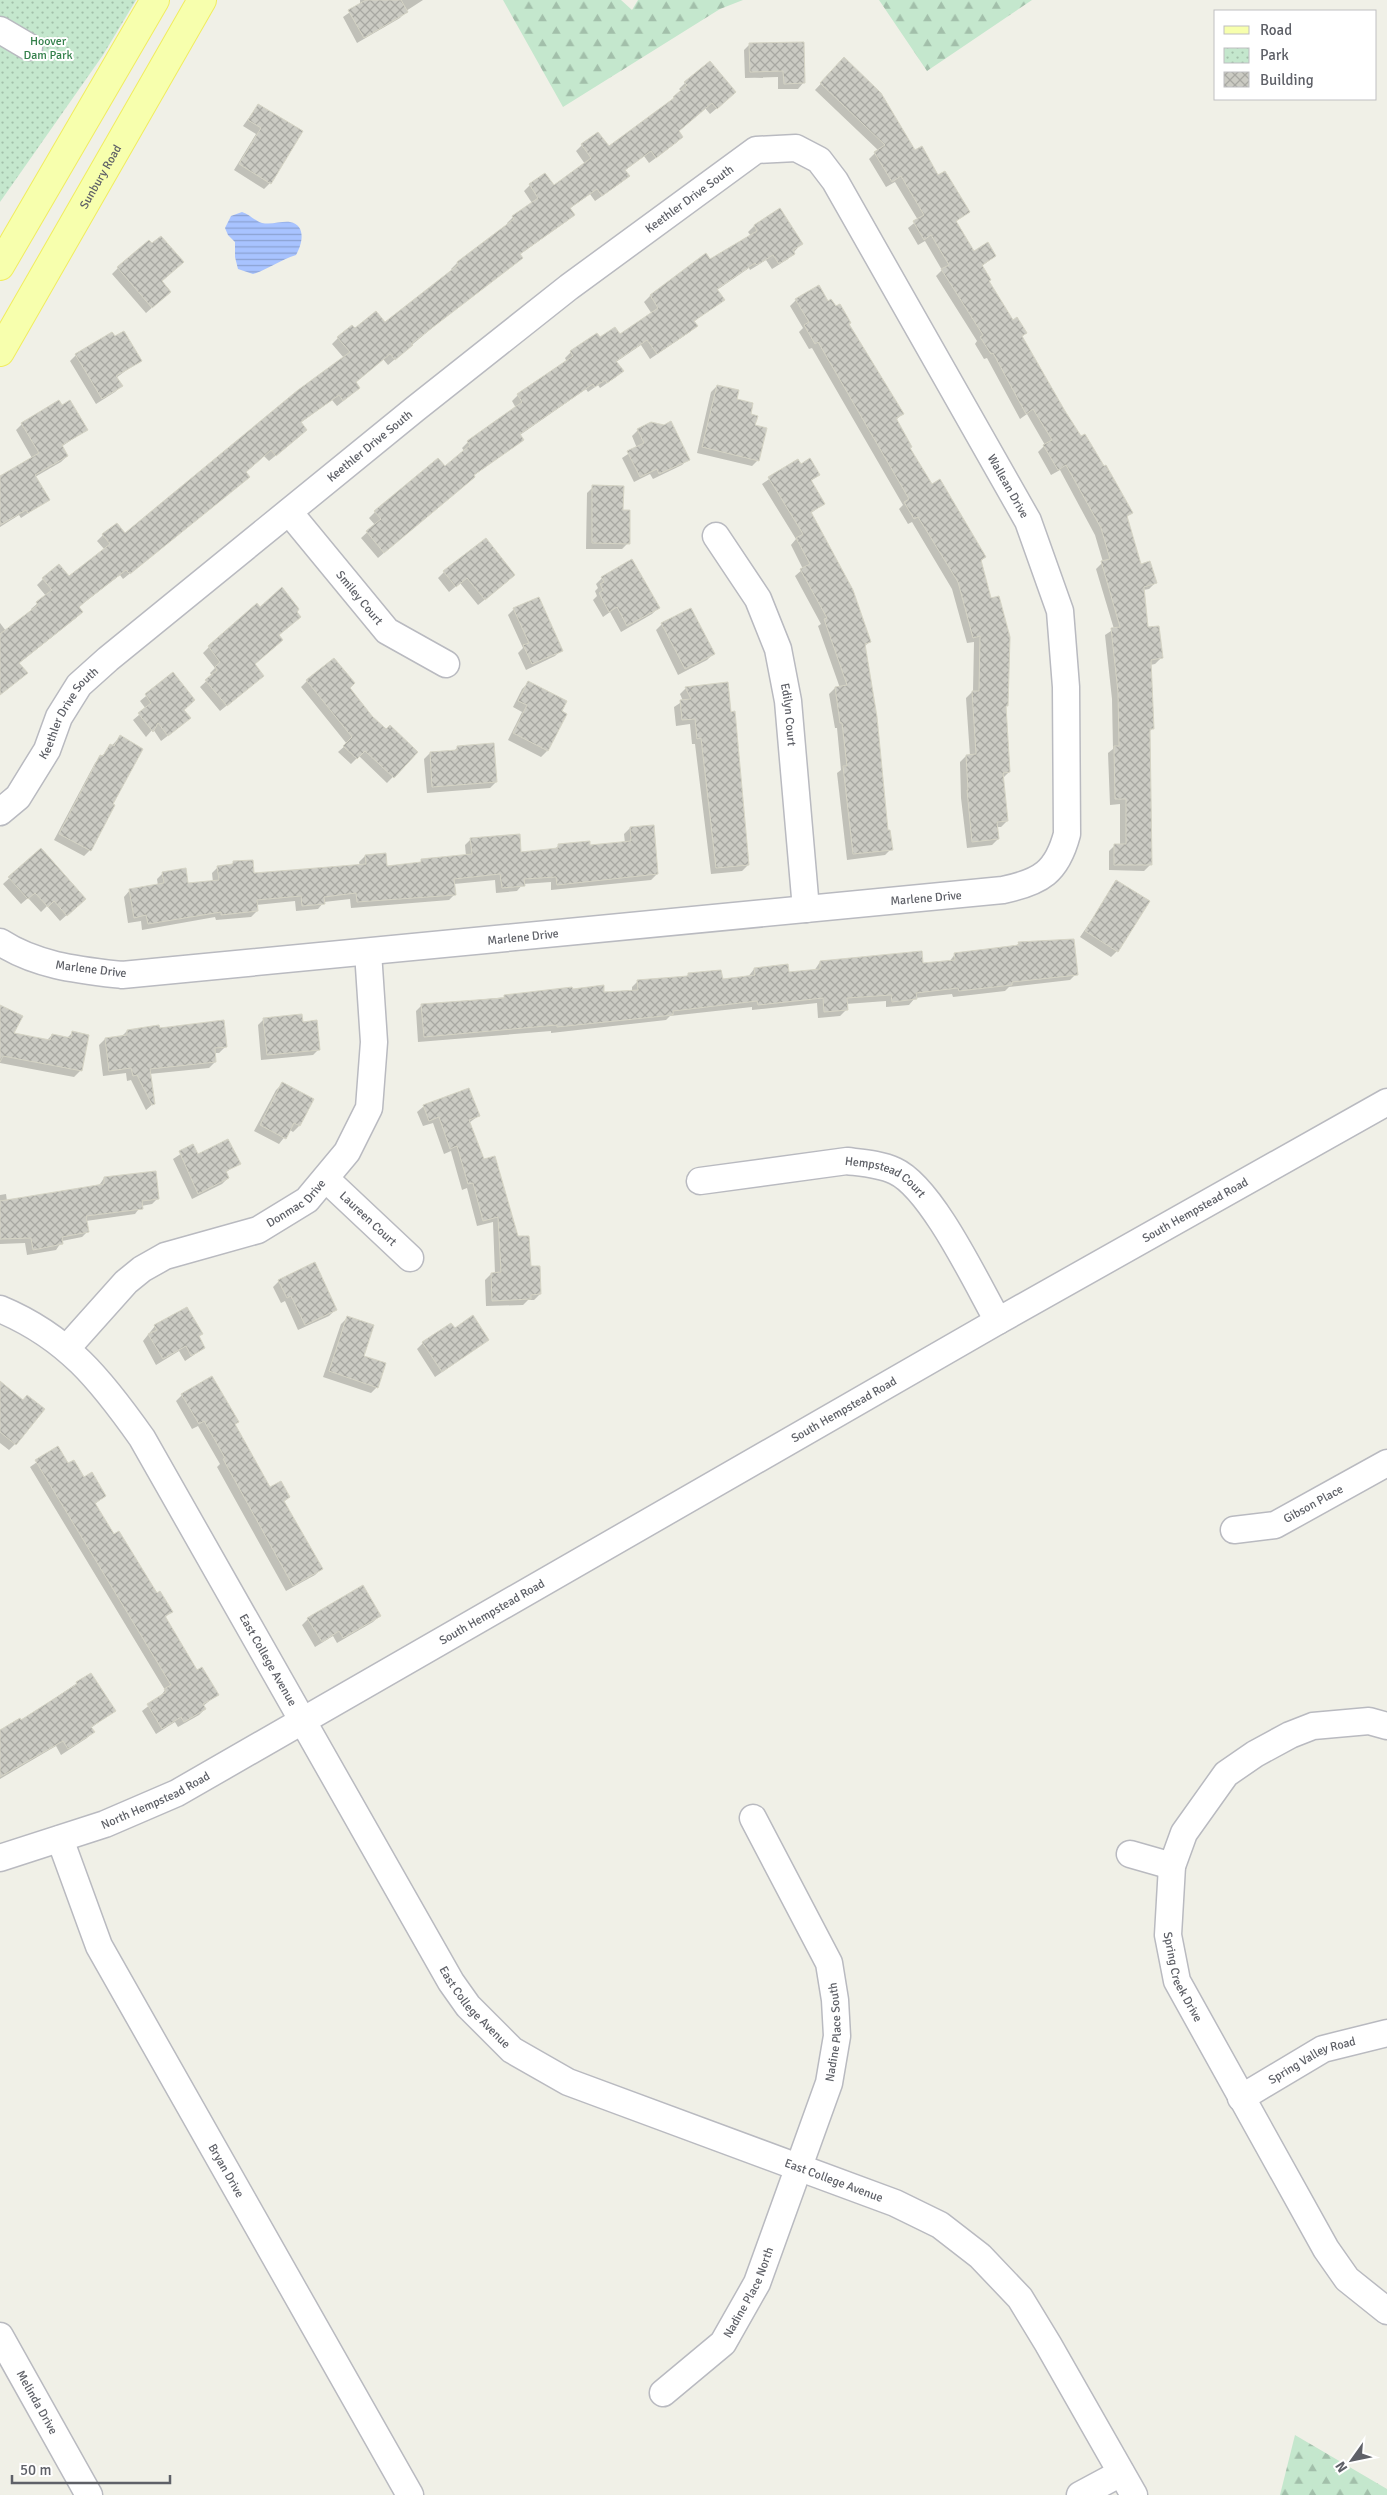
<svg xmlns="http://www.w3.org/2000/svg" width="1387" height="2495" viewBox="0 0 1387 2495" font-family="Signika,sans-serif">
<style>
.forest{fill:url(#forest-firs)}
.park{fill:url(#park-dots)}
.water{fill:url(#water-rules)}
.shadow{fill:#0003}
.building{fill:url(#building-cross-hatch);stroke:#d5d4c5}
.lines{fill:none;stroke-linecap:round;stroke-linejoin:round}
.minor-casing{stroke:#b9bac0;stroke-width:29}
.major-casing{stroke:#f1ed5f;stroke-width:30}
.minor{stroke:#fff;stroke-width:26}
.major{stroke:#f7ffad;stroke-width:28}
.labels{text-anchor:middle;stroke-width:4;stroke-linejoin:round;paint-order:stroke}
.park-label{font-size:12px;fill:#34804b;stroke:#fff}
.street-label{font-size:12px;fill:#5e6067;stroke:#fff}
</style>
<defs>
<pattern id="forest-firs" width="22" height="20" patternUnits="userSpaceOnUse" patternTransform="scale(1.25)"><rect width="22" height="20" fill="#c4e7cd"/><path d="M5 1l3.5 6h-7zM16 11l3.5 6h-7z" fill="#a2bfaa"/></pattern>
<pattern id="park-dots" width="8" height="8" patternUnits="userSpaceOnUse" patternTransform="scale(1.25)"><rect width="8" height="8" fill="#c4e7cd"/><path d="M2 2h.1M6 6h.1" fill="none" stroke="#a2bfaa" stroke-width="1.8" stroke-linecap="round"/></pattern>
<pattern id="water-rules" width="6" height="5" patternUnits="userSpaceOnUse" patternTransform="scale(1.25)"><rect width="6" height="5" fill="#a8c3ff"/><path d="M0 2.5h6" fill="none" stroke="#8ca2d2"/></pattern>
<pattern id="building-cross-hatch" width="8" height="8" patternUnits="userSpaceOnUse" patternTransform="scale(1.25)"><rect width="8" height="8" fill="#cbcbc3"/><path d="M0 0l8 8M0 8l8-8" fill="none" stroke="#a8a8a2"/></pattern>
</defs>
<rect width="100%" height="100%" fill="#f0f0e7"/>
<path class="forest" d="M503,0H621L632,10L638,0H743L720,9L563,107Z
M879,0H1032L927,71Z
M1295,2435L1387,2489V2495H1280Z"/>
<path class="park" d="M0,0H136L103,55L0,202Z"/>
<path class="water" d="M242,212C249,214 255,221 262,223C272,225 281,221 290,222C307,225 302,245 296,255C280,260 269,269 253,274L238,269L235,257V242L228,235L225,228L231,216Z"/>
<path class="shadow" d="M360,0H423L406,11L400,18L357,43L343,17L360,5Z
M750,44L804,82L798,89H778V77L745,78L744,50Z
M844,59L915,152L968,212L955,222L973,252L995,256L982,266L988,281L1012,321L1026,333L1021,337L1064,412L1131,513L1126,517L1140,565L1155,583L1149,589L1143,590L1147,628L1161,658L1155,664L1150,665L1153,728L1149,732L1150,865L1144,871L1109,870V851L1115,845H1120V804L1110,805L1108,753L1113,749L1112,699L1105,635L1114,629L1096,569L1103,562L1095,535L1060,470L1051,475L1038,452L1045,445L1027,414L1020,419L987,358L984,359L975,344L977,341L936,276L942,270L925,241L918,245L908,228L918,220L895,182L886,187L869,159L878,150L815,90Z
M685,83L729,98L710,114L705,108L678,131L682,137L676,143L649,163L644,156L624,171L628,176L622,182L595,201L590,194L569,209L573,215L567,221L519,255L388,365L383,359L355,383L358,388L352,394L337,406L332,400L300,423V436L269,461L264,456L244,472L242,483L123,579L120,575L80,606L78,608L82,612L76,618L18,664L0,695V623L6,631L32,611L31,609L46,596L37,585L43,579L69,578L105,550L97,541L103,535H125L344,358L332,344L338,338L355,330L385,324L453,271L451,269L457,263L508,225L507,223L513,217L532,203L524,191L530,185L554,186L585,164L576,151L582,145L608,148L668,104L681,91L679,89Z
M258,105L270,183L264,189L234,170L256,134L243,126Z
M754,226L801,244L788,259L772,269L766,260L750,270L749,268L717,290L723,300L693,322L696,326L690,332L650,359L641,345L616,362L622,371L616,377L600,388L598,385L588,392L586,389L520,435L516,445L473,476L378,558L361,538L375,525L369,518L375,512L438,460L445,468L465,452L462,448L468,442L516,408L512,401L518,395L567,362L565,358L571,352L596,335L600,339L620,336L652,314L644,302L650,296L751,236L748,232Z
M118,268L160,282L163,298L146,313L112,274Z
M796,300L828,303L848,324L902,414L896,420L909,448L931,485L985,557L980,562L1007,705L1005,708L1009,772L1003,778L1007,821L1001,827H997L998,839L992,845L967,848L961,798L960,762L966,756H970L966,698L973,691L974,642L967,643L952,589L912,522L908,524L899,509L903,505L812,348L809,349L799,332L803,328L790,306Z
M76,355L140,360L116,378L121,386L115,392L96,404L70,361Z
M717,386L736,400L749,415L754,426L758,460L752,466L697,453L711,392Z
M22,424L86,430L61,447L67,456L61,462L35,477L48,500L21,518L19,515L0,527V478L32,458L16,430Z
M638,430L688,459L682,465L653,479L650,474L634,482L622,458L637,448L632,436Z
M797,460L800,465L818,475L810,482L824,503L810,514L870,641L864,647L887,832L891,849L885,855L847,860L837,773L841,770L837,728H835L829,694L835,688H840L818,626L821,624L795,576L803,569L791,545L796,539L762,484Z
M593,487L622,511L628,543L622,549H586L587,493Z
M444,572L508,581L478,605L460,583L449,592L438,578Z
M602,578L658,608L652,614L621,632L610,612L603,617L593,600L597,596L595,591L598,588L596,584Z
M514,609L561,650L555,656L526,670L518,653L523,648L508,615Z
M662,624L713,654L707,660L678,675L656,630Z
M278,636L253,664L257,681L220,711L200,687L212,676L210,673L215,668L203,653L209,647Z
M173,674L183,710V724L161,741L153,729L146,737L133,720L146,709L140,701Z
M307,681L348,688L371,717L417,752L387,783L359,756L351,764L338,752L347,744L301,687Z
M528,683L565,714L547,751L541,757L508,740L522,712L513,707L522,689Z
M686,688L730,713L748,865L742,871L711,874L695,744H692L690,724L676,726L674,707L683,701L680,694Z
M120,737L111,804L90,850L84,856L54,840L95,763Z
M458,747L496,782L490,788L427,793L424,759L430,753L454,751Z
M630,828L657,874L651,880L551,890V882L523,884L517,891L496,893L495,880L454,884L455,894L449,900L351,908L350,899L324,902L318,909L296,911L295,901L256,905L257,911L251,917L216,920L215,917L142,930L141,921L128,923L124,897L130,890L158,886L157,879L163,873L187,884L213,882L212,873L218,867L230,865L233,863L253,874L360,866L359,862L365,856L386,867L466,856L465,845L471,839L520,853L554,850L558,846L589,847L625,843L624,834Z
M41,849L78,905L60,921L47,906L41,912L28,898L21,904L3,884Z
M1117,882V951L1111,957L1080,937Z
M1019,943L1076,974L1070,980L1009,987L1005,991L953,997L952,994L915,998L909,1005L886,1007V1001L846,1004V1010L840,1016L818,1018L817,1003L752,1010V1007L670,1016L666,1020L551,1033V1031L418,1042L416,1011L422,1005L572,991L603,994L632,991V987L638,981L685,978L688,975L722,980L748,977L754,969L788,974L814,971L820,962L922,964L949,962L955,954L1015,947Z
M0,1008L13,1034L46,1041L52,1035L67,1038L73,1032L80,1071L74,1077L0,1063Z
M264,1019L302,1023L319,1049L313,1055L261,1060L258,1025Z
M159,1030L226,1046L219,1053H214L215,1062L209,1068L149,1074L154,1103L146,1110L131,1080L127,1081L126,1073L103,1076L99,1045L105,1039L121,1037L127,1031Z
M282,1084L312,1100L299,1126L293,1132L290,1130L279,1144L254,1131L276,1090Z
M424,1106L478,1116L469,1123L540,1294L534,1300H528L523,1305L486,1306L485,1280L491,1274H495L493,1222L477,1226L467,1188L462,1190L451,1151L444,1154L433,1123L423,1126L417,1112Z
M193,1146L198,1156L239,1163L225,1173L228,1178L222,1184L192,1199L173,1159Z
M104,1178L158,1198L152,1204L141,1206L135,1214L86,1221L88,1231L82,1237L62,1241L56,1250L27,1255L25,1243L0,1244V1195L6,1194L7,1201L98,1187Z
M279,1281L335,1310L329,1316L298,1330L285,1301L281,1303L273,1287Z
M347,1318L377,1387L371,1393L323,1377L341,1324Z
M155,1326L201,1334L198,1337L204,1348L185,1361L179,1351L156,1365L143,1341Z
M454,1329L488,1340L435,1377L417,1349L423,1343Z
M0,1388L15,1444L9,1450L0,1443Z
M182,1395L237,1422L234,1425L270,1489L288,1497L284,1502L321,1569L315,1575L286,1591L217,1467L220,1464L198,1426L192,1429L176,1401Z
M57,1448L68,1465L105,1496L95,1504L113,1536L156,1595L171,1611L165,1618L197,1671L217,1695L203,1706L205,1709L199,1715L178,1727L175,1722L156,1734L142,1711L160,1697L165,1690L30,1467Z
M379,1616L373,1622L337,1643L333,1636L315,1647L302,1625L308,1619Z
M77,1683L114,1711L91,1728L93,1732L87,1738L61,1755L56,1746L0,1779V1731L21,1722Z"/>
<path class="building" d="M366,0H401L408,12L364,38L348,10Z
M804,42L805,83L784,84L783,71L750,72L749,43Z
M844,57L881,93L915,150L922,146L938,175L945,171L970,212L956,221L974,251L988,242L996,256L982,265L991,280L989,281L1013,320L1017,317L1027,333L1022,336L1065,411L1081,436L1085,434L1104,466L1106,465L1133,513L1127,516L1141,564L1150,561L1157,583L1144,587L1148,627L1159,626L1163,658L1151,660L1154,729H1150L1152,865H1114V844H1126V799H1115L1114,746H1119L1118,692L1111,628L1120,627L1101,561L1110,559L1101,528L1066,465L1058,470L1043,445L1052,440L1033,409L1026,414L993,353L991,354L980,337L983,335L941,269L949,265L931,235L924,240L913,221L924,215L901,176L892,182L874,152L885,145L820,83Z
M710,61L736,92L717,109L712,103L679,131L683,137L656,158L651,151L625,170L630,176L602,196L597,189L570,208L575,215L520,254L523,258L411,344L413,345L395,360L390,354L356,382L360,388L343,401L339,395L301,422L307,430L276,456L271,450L246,472L250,477L130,574L126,570L87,600L79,607L83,612L19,663L28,673L0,695V634L38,605L36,602L52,590L42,578L59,564L69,576L110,544L102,534L117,523L125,533L298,390L350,352L337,337L352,325L355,328L376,311L385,322L458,265L457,262L514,219L512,216L538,198L529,184L545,173L554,185L591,158L581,144L598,132L609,146L674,98L673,97L687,85L684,82Z
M258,104L303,131L271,184L239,164L261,128L248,120Z
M780,208L803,244L793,250L795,254L779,264L773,255L757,265L755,263L717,289L725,300L694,321L698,326L657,354L647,340L616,361L624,371L607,383L605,380L595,387L593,384L520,434L524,440L474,475L475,477L384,553L366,531L381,519L374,511L438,458L445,466L470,445L467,441L522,402L517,394L573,356L570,351L597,333L600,337L615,327L620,334L658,308L650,295L706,253L710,259L757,231L754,225Z
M161,236L184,262L162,281L171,292L152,308L117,267L149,240L152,243Z
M819,285L828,301L831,299L836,306L840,304L851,323L849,324L904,414L896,418L912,447L910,448L932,484L940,479L986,557L981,560L991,598L999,596L1010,637L1008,706H1006L1010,772L1003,773L1008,821L997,822L999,839L972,842L967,790H968L966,755L976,754L972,691H979L980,636L973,638L958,582L918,517L914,519L904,502L909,499L818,342L815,344L804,325L809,322L795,299Z
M124,331L142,361L116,376L123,386L102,399L75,354L112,332L115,336Z
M717,385L739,390L737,399L753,403L751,414L758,416L755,425L767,428L759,461L702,447Z
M59,400L62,405L70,400L88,430L62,445L68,456L35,475L50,500L28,513L26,510L0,525V476L39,453L21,423Z
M671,421L690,460L659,474L657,469L640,477L627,451L644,443L637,429L651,422L664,425Z
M810,458L820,475L811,480L825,504L811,512L853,590L871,642L865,644L877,717L888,830H890L893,850L853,854L843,766H847L842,723H840L835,687L847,685L824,619L827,618L800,569L810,564L796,538L803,534L768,477L798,459L801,464Z
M592,485L624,486L623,510H630V544L592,543Z
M486,538L515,575L485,600L467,578L456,587L443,571Z
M632,559L660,608L627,626L617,607L609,612L599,593L603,590L600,584L604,582L601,577Z
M282,587L299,609L297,612L301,617L279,635L283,640L255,664L264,676L227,706L205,680L217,670L215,667L220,662L208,646L257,603L260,607Z
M539,597L563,651L532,664L523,645L529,643L513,608Z
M691,608L715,654L685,669L661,623Z
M334,658L355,683L350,688L372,716L386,729L390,725L418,752L394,778L365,751L357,759L343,746L352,737L306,680Z
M173,672L195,700L184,710L191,718L168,736L158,723L153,732L138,713L151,703L145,694Z
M528,681L567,701L562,711L567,714L548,751L513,733L527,705L518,701Z
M728,682L731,712L735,711L749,865L716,868L701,738L697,739L695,719L682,720L680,700L691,699L685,687Z
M120,735L143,749L113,804L115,805L91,851L59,834L100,755L103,756L110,744L114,746Z
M494,743L497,782L432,787L430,752L457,750V746Z
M654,825L658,874L557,885L556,877L524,879L525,886L502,888L500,874L454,879L456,895L357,902L356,893L324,897L325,904L302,906L301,896L257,900L258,911L221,915V912L148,924L146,915L134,918L129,889L164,883L162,872L186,868L188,883L219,880L217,866L233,864V861L253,860L254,873L366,864L365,855L386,853L387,866L421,862V859L472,854L470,838L520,834L521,852L558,848V844L590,841V845L631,841L630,827Z
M41,848L86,899L67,916L54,901L48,907L35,893L28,899L8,877Z
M1116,880L1150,901L1118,952L1085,931Z
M1074,939L1078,975L1012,982V985L959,991L958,988L916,993L917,999L892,1002L891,995L847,998L848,1010L824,1012L823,998L758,1005L757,1001L673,1011V1015L557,1027V1025L424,1037L421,1004L504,998V995L572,987L573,989L604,985V992L638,990L637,980L688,976V973L721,970L723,979L755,975L754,968L788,964L789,972L820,969V961L922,951L923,963L955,960L954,953L1019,945L1018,942Z
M0,1005L23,1016L14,1033L50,1040L52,1034L71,1038L72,1031L89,1035L82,1071L3,1056L0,1062Z
M302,1014L303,1022L317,1020L320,1050L267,1055L263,1018Z
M224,1020L227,1047L215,1048L216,1062L150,1069L155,1104L152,1105L137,1075L133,1076L131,1068L109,1071L105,1038L127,1035V1030L146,1027L159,1025L160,1028Z
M282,1082L314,1099L300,1126L294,1123L286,1139L260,1125Z
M469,1088L480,1116L469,1120L484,1159L495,1156L518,1236H529L531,1266H540L541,1294L531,1295V1299L492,1301L491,1273L501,1272L498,1217L483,1221L473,1183L468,1184L457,1146L450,1149L439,1117L429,1121L423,1105Z
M228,1139L241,1164L226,1171L229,1178L198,1194L179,1151L193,1144L198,1154Z
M156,1171L159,1199L142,1201L143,1209L86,1216L89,1232L62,1237L63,1244L33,1250L31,1238L0,1239V1201L104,1184V1177Z
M315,1262L337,1310L305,1325L291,1296L287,1298L278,1280Z
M187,1307L203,1334L199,1336L205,1348L191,1356L186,1346L163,1359L148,1334L157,1330L154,1325Z
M473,1315L489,1340L442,1372L422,1342L451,1323L455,1328Z
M347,1316L374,1325L364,1356L386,1363L378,1388L329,1371Z
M212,1376L239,1422L235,1424L270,1487L281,1481L290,1497L284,1501L323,1569L293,1586L223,1459L225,1458L204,1421L199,1424L181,1394Z
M0,1381L23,1400L27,1395L45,1409L16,1445L0,1432Z
M58,1446L68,1463L74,1460L84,1477L92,1472L106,1496L95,1503L114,1534L119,1531L157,1593L160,1591L173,1612L165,1616L197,1670L202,1667L219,1695L203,1704L206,1709L184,1722L181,1717L162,1729L147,1704L166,1692L164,1689L171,1685L35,1460Z
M363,1585L381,1616L343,1638L339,1631L322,1642L307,1618Z
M91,1673L116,1711L91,1727L95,1732L68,1749L63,1741L0,1777V1730L20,1718L21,1720L77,1684L76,1682Z"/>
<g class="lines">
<g class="minor-casing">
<g id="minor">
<path d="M0,30L29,47"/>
<path id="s1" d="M289,512L387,631L446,664"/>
<path id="s2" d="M716,536L758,599L778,649L788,701L806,909"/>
<path id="s3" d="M0,812L18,797L47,750L59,717L79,685L108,659L415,409L569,287L756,150L796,148L819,160L835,181L1028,521L1060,611L1066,687L1067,834C1057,872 1041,882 1003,890L122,975C79,970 37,966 0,942"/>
<path id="s4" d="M326,1179L410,1258"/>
<path id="s5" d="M700,1181L847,1161C863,1163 880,1164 895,1171C932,1188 977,1284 998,1321"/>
<path id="s6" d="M0,1309C67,1337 101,1380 142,1438L451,1982L468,2006L512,2050L568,2082L895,2203L940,2225L980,2256L1020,2298L1048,2344L1134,2495"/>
<path id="s7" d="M67,1348L126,1282L142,1269L165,1256L258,1230L307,1200L347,1152L369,1108L374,1042L368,952"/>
<path id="s8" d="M1234,1530L1275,1525L1387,1463"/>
<path id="s9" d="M1387,1726L1369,1721L1313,1726L1290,1735L1255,1754L1226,1774L1184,1833L1172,1866L1168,1935L1177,1981L1326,2249L1347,2279L1387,2311"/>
<path id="s10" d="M60,1839L99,1946L410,2495"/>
<path d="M1130,1854L1172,1866"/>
<path id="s11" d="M0,1858L105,1824L177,1793L998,1321L1387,1102"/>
<path id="s12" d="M1241,2098L1323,2049L1387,2033"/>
<path id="s13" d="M0,2336L89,2495"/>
<path id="s14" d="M663,2393L723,2343L757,2283L829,2083L837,2036L835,2000L829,1963L753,1818"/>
<path d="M1080,2495L1121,2473"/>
</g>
</g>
<g class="major-casing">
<g id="major">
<path d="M0,266L155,0"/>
<path id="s15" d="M0,352L202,0"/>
</g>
</g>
<use href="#minor" class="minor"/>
<use href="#major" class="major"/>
</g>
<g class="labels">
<g class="park-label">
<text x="48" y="45">Hoover<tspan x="48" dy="14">Dam Park</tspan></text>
</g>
<g class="street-label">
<text dy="4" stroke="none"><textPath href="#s15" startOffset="202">Sunbury Road</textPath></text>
<text dy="4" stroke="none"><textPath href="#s3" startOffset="932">Keethler Drive South</textPath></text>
<text dy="4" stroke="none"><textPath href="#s3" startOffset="528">Keethler Drive South</textPath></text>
<text dy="4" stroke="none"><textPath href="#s3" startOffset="1458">Wallean Drive</textPath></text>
<text dy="4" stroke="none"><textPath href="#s1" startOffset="111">Smiley Court</textPath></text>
<text dy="4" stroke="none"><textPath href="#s3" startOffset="122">Keethler Drive South</textPath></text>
<text dy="4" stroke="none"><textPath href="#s2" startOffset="196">Edilyn Court</textPath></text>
<text transform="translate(926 898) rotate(-5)" y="4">Marlene Drive</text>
<text transform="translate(523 937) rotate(-6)" y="4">Marlene Drive</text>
<text transform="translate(91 969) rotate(7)" y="4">Marlene Drive</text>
<text dy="4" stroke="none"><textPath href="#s5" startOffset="191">Hempstead Court</textPath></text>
<text dy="4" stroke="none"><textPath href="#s7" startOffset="279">Donmac Drive</textPath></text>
<text dy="4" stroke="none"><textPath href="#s11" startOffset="1362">South Hempstead Road</textPath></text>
<text dy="4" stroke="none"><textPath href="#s4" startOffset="58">Laureen Court</textPath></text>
<text dy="4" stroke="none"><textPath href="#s11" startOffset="958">South Hempstead Road</textPath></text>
<text dy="4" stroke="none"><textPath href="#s8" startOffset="85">Gibson Place</textPath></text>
<text dy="4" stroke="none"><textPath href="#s11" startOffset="552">South Hempstead Road</textPath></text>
<text dy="4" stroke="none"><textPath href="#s6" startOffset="450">East College Avenue</textPath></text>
<text dy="4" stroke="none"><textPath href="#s11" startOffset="166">North Hempstead Road</textPath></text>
<text dy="4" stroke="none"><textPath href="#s9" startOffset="396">Spring Creek Drive</textPath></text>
<text dy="4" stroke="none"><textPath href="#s6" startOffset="855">East College Avenue</textPath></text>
<text dy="4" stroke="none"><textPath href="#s14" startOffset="411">Nadine Place South</textPath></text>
<text dy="4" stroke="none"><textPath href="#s12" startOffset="81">Spring Valley Road</textPath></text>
<text dy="4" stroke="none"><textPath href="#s10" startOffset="372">Bryan Drive</textPath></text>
<text dy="4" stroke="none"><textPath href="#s6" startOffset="1260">East College Avenue</textPath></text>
<text dy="4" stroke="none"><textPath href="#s14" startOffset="135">Nadine Place North</textPath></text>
<text dy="4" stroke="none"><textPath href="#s13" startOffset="76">Melinda Drive</textPath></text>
</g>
</g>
<rect x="1214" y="10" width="162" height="90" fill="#ffffff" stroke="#bfbfc2"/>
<rect x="1224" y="26" width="25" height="8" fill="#f7ffad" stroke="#bfbfc2"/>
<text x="1260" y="35" font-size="15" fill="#5e6067">Road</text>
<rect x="1224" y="48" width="25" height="15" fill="url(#park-dots)" stroke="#bfbfc2"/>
<text x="1260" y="60" font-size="15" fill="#5e6067">Park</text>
<rect x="1224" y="72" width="25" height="15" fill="url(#building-cross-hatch)" stroke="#bfbfc2"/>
<text x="1260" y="85" font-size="15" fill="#5e6067">Building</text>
<g transform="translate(1352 2460) rotate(237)" stroke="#ffffff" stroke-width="4" paint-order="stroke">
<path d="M0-4L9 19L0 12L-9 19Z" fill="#5e6067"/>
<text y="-8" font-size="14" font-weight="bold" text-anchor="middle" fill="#5e6067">N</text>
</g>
<path d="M12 2475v8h158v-8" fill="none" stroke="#5e6067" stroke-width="2.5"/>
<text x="20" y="2475" font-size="15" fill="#5e6067" stroke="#ffffff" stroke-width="4" paint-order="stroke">50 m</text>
</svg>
